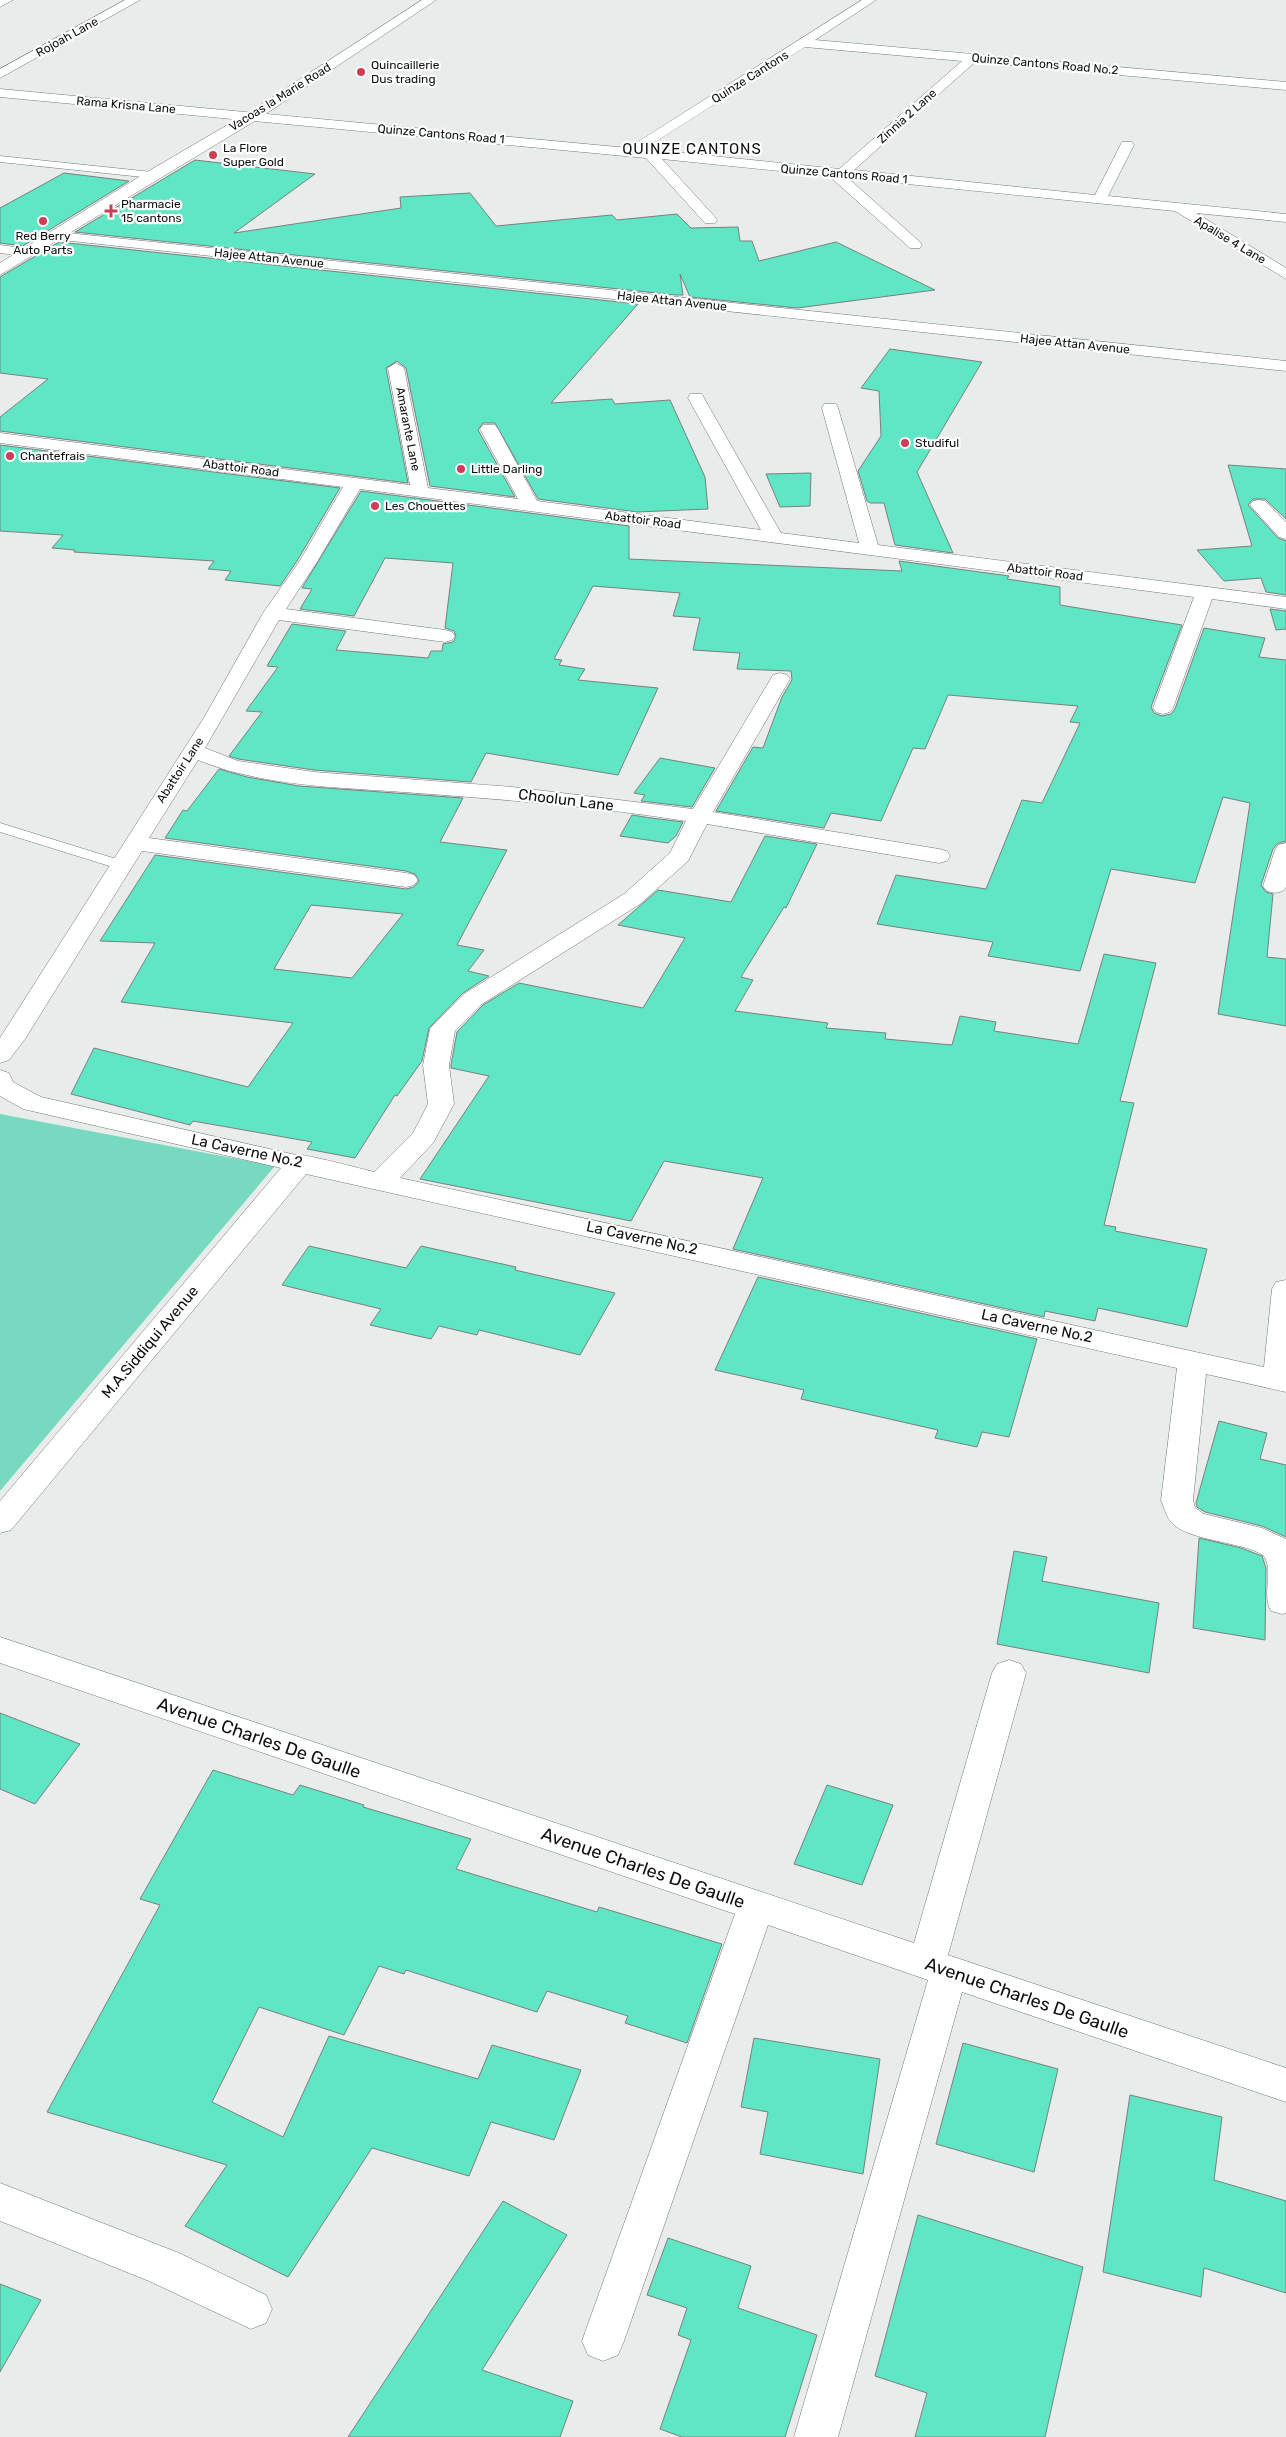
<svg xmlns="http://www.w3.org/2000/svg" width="1286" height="2437" viewBox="0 0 1286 2437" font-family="Rubik,sans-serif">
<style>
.green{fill:#77d9bf}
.building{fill:#5ee6c5;stroke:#7b807e;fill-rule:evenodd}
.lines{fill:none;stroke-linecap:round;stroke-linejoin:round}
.lane-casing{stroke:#727775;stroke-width:1}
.street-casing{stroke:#727775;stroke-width:1}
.secondary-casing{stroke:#727775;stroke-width:1}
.lane{fill:#fff;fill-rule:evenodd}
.street{fill:#fff;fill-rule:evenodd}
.secondary{fill:#fff;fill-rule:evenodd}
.poi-dot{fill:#ce3e53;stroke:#fff;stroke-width:2}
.labels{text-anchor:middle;stroke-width:4.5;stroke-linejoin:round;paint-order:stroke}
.far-street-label{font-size:12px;fill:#0e100f;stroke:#fff}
.far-poi-label{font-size:12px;fill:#0e100f;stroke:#fff;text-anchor:start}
.far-quarter-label{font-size:15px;letter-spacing:1px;fill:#0e100f;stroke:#fff}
.street-label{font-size:15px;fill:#0e100f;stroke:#fff}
.near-street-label{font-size:18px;fill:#0e100f;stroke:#fff}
</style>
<rect width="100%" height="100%" fill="#e8edeb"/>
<path class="green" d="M0,1114L275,1166L0,1491Z"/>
<path class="building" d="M195,160L315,174L234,233L401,208L400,197L470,193L496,226L612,215L617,220L677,214L691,228L738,227L740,241H752L759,261L836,242L935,290L797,308L690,297L680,274L683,295H676L75,232Z
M64,173L129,181L23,246L0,243V208Z
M59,242L638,304L551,403L612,399L615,404L670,400L705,477L708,509L637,512L538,499L495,423H483L478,430L515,497L430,486L406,368L397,361L386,368L408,483L0,431V417L48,379L0,373V277Z
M890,349L982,362L917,472L953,553L895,545L884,503H870L867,501L858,471L881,436L879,391L861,388Z
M0,445L340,488L297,561L280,586L225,580L231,571L208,569L214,561L74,552L75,550L52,548L63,535L0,531Z
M1228,465L1286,469V519L1265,499H1253L1248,505L1278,538L1286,541V595L1266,592L1261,578L1224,581L1197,550L1252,546Z
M811,473L810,506L780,507L766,474Z
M361,491L629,526V559L902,571L899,561L1009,576L1007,579L1060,587V605L1182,625L1151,707L1154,713L1162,716L1171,714L1175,709L1204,628L1265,638L1259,657L1286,660V841L1278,843L1273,849L1261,885L1266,892L1273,894L1267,957L1286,959V1026L1218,1014L1250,803L1223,797L1195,883L1111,869L1080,971L988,956L993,942L877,924L896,875L986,889L1022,800L1042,803L1080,723L1070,722L1078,706L948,695L925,749L913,748L881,821L831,813L824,828L716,811L753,747L763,748L782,697L792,680L791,671L737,669L740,653L693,650L700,618L673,616L680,593L593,586L554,659L562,660L559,665L585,669L578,680L658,688L618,775L486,753L471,782L314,770L238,759L229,756L262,712L246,711L278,667L267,666L292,624L346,631L336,650L428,658L431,651H442L443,644L453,642L456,637L454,631L445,628L453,563L385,558L354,616L300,609L312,589L302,588Z
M1270,609L1286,611V629L1276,630Z
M660,758L715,768L692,807L641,801L645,795L634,793Z
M219,769L247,777L299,786L463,798L440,842L507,850L457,945L484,950L468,971L489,976L463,993L429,1028L422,1061L397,1096L395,1095L355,1158L307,1149L312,1142L193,1121L190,1125L71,1094L94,1048L248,1087L293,1023L121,1002L155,943L100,941L155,855L406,889L414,887L419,881L415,874L406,871L165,838L183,810L187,811ZM311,905L403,914L352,978L274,969Z
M632,815L651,818L683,822L676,836L668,843L620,836Z
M765,836L817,844L786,908L784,907L741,977L753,980L735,1011L828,1023L826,1028L886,1033L885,1039L952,1045L960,1016L996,1022L994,1031L1078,1044L1104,954L1156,963L1120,1101L1134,1103L1104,1225L1116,1227L1115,1231L1207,1249L1187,1327L1098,1308L1095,1321L1045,1311L1044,1317L733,1249L763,1178L664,1161L631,1221L420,1179L489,1076L451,1068V1065L457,1032L483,1005L519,983L643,1008L685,938L618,925L658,890L731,902Z
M309,1246L406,1268L421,1246L516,1267L515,1270L615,1293L580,1355L479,1330L477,1335L439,1326L431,1339L370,1325L381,1309L282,1285Z
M758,1277L1037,1339L1009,1437L982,1432L977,1447L935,1438L938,1430L801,1399L804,1390L715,1370Z
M1219,1421L1267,1433L1260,1459L1286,1465V1537L1262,1526L1205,1512L1197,1507L1196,1503Z
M1199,1538L1241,1548L1262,1556L1266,1568L1265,1640L1193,1628Z
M1014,1551L1047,1557L1042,1581L1159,1603L1149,1673L997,1644Z
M0,1713L80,1744L35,1804L0,1789Z
M213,1770L293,1795L300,1785L364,1805L363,1807L471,1839L456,1869L597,1912L599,1907L722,1944L687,2043L625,2023L628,2016L547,1991L537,2012L406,1970L404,1974L379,1966L344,2035L259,2007L212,2102L283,2137L329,2036L478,2079L492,2045L581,2070L554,2140L491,2122L469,2176L372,2148L288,2277L185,2226L227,2165L47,2112L160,1905L140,1899Z
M827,1785L893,1805L862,1885L794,1864Z
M754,2038L880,2059L863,2174L760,2154L768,2112L741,2107Z
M963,2043L1058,2069L1034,2172L936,2144Z
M1130,2095L1222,2117L1214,2180L1286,2201V2293L1204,2268L1201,2297L1103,2272Z
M503,2201L567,2235L482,2370L573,2401L560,2437H348Z
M918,2215L1083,2267L1045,2437H915L927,2393L875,2376Z
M668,2238L751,2266L738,2308L817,2335L785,2437H682L660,2429L691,2340L678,2335L687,2308L647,2295Z
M0,2284L41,2300L0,2372Z"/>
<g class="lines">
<g class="lane-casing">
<path id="lane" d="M0,156L152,172L156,175L152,178L0,162Z
M0,823L126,862L128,865L121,869L116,868L0,832Z"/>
</g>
<g class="street-casing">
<path id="street" d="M0,0H13L0,7Z
M125,0H140L0,78V69Z
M862,0H876L815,40L1286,82V90L975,62L854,170L1095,195L1122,142H1132L1134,145L1108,196L1286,214V222L1196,213L1286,268V279L1175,211L848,178L920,242L922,245L920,248H910L829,176L662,159L715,217L717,220L715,223H705L646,158L0,97V89L628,148ZM805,47L962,61L839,169L644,149Z
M58,232L1286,361V371L53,239L51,236L53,233Z
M0,245L29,249L36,253L29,257L0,253Z
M396,363L404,368L428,488L518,499L480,429L483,425H495L498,429L537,501L761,530L688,398L690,394H702L704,398L781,533L859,543L822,408L824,404H836L838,408L878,545L1286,597V609L1212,599L1173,708L1170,712L1163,714L1156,712L1153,708L1194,597L360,489L317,562L286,609L445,630L452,632L455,636L452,640L445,642L279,620L205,748L238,761L314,772L512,787L693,809L773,675L780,673L787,675L790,679L713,812L939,849L947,851L950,856L947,861L939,863L707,824L688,861L640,904L482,1004L455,1031L449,1065L454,1104L433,1143L400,1178L1264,1367L1272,1289L1276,1282L1286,1280V1392L1206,1374L1193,1500L1195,1508L1204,1514L1262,1528L1286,1539V1613L1282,1614L1271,1611C1261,1594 1275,1570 1263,1555C1240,1541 1187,1541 1171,1522C1166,1516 1164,1507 1161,1500L1177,1368L306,1174L11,1530L0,1533V1501L281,1168L23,1109L0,1096V1070L9,1073L13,1082L41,1097L296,1155C302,1153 362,1169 374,1172L413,1133L428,1104L423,1065L430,1029L434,1024L464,994L624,894L670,853L686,821C593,806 497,799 403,792C335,787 262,786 198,760L149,838L406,873L414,875L418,880L414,885L406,887L142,851L25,1039L9,1060L0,1063V1038L205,716L263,613L299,562L343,487L0,443V433L410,485L388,368Z
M1259,500L1265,501L1286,522V539L1279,537L1250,505L1253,501Z
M1286,843V887L1283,891L1275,893L1267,891L1263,886L1275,850L1278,845Z
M0,1637L914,1943L992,1673L997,1664L1009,1660L1021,1664L1026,1673L948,1955L1286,2068V2102L962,1992L838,2437H794L928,1980L768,1925L624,2341L618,2355L603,2361L588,2355L582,2341L735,1914L0,1663Z
M0,2183L179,2253L266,2295L272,2309L266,2323L251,2329L149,2281L0,2221Z"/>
</g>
<g class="secondary-casing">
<path id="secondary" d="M422,0H436L258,119L0,275V263L147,172L248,113Z"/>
</g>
<use href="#lane" class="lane"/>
<use href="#street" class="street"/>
<use href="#secondary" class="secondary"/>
</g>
<g class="poi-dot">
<circle cx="361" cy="72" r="5"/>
<circle cx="213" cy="155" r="5"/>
<path d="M108.5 203.5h5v5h5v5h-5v5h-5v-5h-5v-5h5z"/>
<circle cx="43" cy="221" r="5"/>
<circle cx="905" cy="443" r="5"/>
<circle cx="10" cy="456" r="5"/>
<circle cx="461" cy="469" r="5"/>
<circle cx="375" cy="506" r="5"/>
</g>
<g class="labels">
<g class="far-street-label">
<text transform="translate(67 37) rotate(-29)" y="4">Rojoah Lane</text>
<text transform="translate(1045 64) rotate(5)" y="4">Quinze Cantons Road No.2</text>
<text transform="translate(750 77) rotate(-32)" y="4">Quinze Cantons</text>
<text transform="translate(280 97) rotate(-32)" y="4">Vacoas la Marie Road</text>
<text transform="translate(126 105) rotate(5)" y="4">Rama Krisna Lane</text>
<text transform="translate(907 116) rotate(-42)" y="4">Zinnia 2 Lane</text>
<text transform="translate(441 134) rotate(5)" y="4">Quinze Cantons Road 1</text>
<text transform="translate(844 174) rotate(5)" y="4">Quinze Cantons Road 1</text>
<text transform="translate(1230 240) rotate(31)" y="4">Apalise 4 Lane</text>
<text transform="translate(269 258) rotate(6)" y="4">Hajee Attan Avenue</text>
<text transform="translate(672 301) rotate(6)" y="4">Hajee Attan Avenue</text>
<text transform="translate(1075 344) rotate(6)" y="4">Hajee Attan Avenue</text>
<text transform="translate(408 429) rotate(79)" y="4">Amarante Lane</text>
<text transform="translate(241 468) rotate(7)" y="4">Abattoir Road</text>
<text transform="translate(643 520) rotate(7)" y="4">Abattoir Road</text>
<text transform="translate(1045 572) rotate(7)" y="4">Abattoir Road</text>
<text transform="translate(180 770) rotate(-57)" y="4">Abattoir Lane</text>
</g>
<g class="far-poi-label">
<text x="371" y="69">Quincaillerie<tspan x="371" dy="14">Dus trading</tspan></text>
<text x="223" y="152">La Flore<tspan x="223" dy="14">Super Gold</tspan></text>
<text x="121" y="208">Pharmacie<tspan x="121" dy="14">15 cantons</tspan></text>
<text x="43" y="240" text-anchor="middle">Red Berry<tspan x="43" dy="14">Auto Parts</tspan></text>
<text x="915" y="447">Studiful</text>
<text x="20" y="460">Chantefrais</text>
<text x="471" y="473">Little Darling</text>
<text x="385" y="510">Les Chouettes</text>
</g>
<g class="far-quarter-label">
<text x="692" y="154">QUINZE CANTONS</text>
</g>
<g class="street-label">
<text transform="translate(566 800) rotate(7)" y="5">Choolun Lane</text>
<text transform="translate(247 1151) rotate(12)" y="5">La Caverne No.2</text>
<text transform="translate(642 1238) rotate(12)" y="5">La Caverne No.2</text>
<text transform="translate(1037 1326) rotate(12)" y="5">La Caverne No.2</text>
<text transform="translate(150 1342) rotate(-50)" y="5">M.A.Siddiqui Avenue</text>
</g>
<g class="near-street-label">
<text transform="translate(259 1738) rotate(19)" y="6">Avenue Charles De Gaulle</text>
<text transform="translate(643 1868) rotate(19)" y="6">Avenue Charles De Gaulle</text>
<text transform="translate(1027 1998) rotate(19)" y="6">Avenue Charles De Gaulle</text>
</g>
</g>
</svg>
